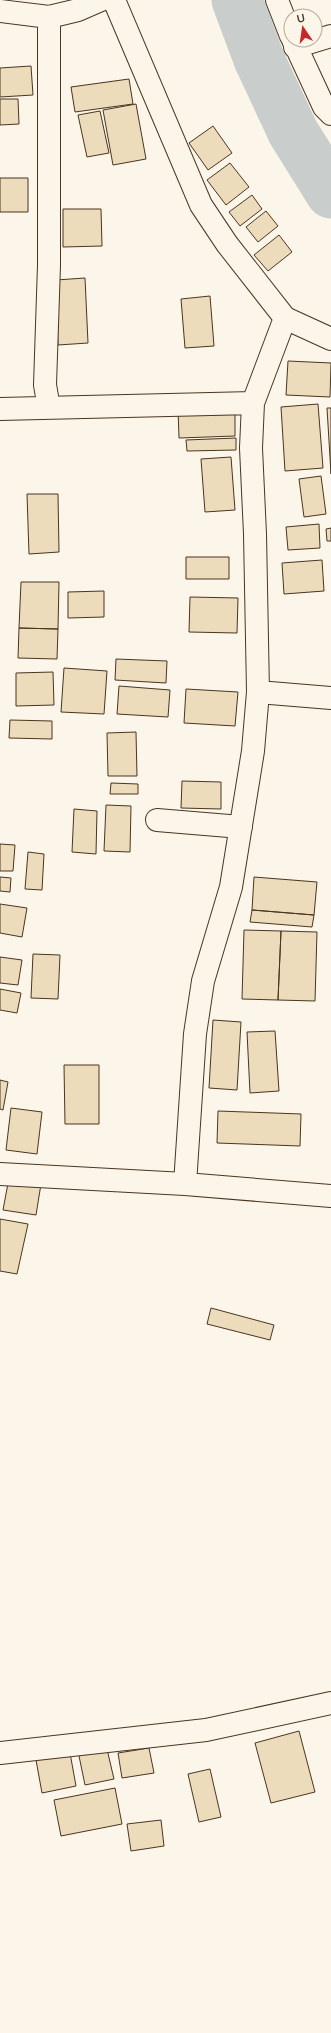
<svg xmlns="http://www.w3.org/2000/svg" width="331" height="2033" viewBox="0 0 331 2033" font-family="Mulish,sans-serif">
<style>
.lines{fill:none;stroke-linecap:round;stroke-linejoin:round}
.river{stroke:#c9cecd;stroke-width:51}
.building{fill:#ecdcbc;stroke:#4a3520}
.street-casing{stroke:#4a3520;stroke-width:24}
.street{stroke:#fbf6e9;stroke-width:22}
</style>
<rect width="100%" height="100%" fill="#fbf6e9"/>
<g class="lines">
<path class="river" d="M237,0L259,59L293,132L331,193"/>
</g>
<path class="building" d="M31,66L33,95L0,97V68Z
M129,79L133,104L75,112L71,87Z
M0,99H18L19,124L0,125Z
M136,104L146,159L113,165L103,110Z
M100,111L109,153L87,157L78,115Z
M213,126L232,153L208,170L189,143Z
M230,163L249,187L226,205L207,180Z
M0,178H28V212H0Z
M252,195L262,209L240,226L229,212Z
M63,209H101L102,246L63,247Z
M266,211L278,226L258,242L246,227Z
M279,235L292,252L268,271L254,255Z
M85,278L88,343L58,345L56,280Z
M210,296L214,346L185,348L181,299Z
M288,361L331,363L330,397L286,395Z
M318,404L323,468L285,471L281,407Z
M235,407V436L179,438L178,408Z
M327,408H331V474Z
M236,438V450L187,451L186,440Z
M231,457L235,510L205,512L201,459Z
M321,476L326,514L304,517L299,479Z
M27,494H58L59,552L29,554Z
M319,524L320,548L288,550L286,527Z
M331,528V541H327L326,529Z
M186,557H229V579H186Z
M322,560L324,591L284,594L282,563Z
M21,582H59L58,629L19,628Z
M104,591V617L68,618V592Z
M190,597L238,598L237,633L189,632Z
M19,628L58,629L57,659L18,658Z
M116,659L167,661L166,683L115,680Z
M64,668L107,671L104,714L61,712Z
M53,672L54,705L16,706V673Z
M119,686L170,690L168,717L117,714Z
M186,689L238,692L235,726L184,723Z
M10,720L52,721V739L9,738Z
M136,732L137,776H108L107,733Z
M182,781L221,782V809L181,808Z
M111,783L138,784V794H110Z
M106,805L131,806L130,852L104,851Z
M74,809L97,811L96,854L72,852Z
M0,844L15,845L13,871H0Z
M28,852L44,854L42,890L25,889Z
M0,877L11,878L10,892L0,891Z
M254,877L317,882L314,915L252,910Z
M0,904L27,908L22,937L0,933Z
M252,910L314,915L312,927L250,922Z
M244,930L281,931L278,1000L242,999Z
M281,931L317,932L315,1001L278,1000Z
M33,954L60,955L58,999L31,998Z
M0,957L22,960L18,985L0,983Z
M0,989L21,993L17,1013L0,1010Z
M213,1020L241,1022L237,1090L209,1088Z
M275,1031L279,1091L250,1093L247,1032Z
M64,1065H99V1124H65Z
M0,1080L8,1082L3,1110L0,1109Z
M11,1108L42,1112L37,1154L6,1150Z
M218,1111L301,1114L300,1146L217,1143Z
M9,1178L41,1184L36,1215L3,1210Z
M0,1219L28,1224L17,1274L0,1271Z
M211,1308L274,1325L270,1340L207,1324Z
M299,1731L315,1792L271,1803L255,1743Z
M106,1745L114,1779L85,1785L78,1751Z
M149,1748L154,1773L122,1778L118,1753Z
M70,1753L76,1786L42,1793L36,1760Z
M210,1769L221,1817L199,1822L188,1774Z
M115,1788L122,1824L61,1836L54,1800Z
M161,1820L164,1846L131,1851L127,1824Z"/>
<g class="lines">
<g class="street-casing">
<path id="street" d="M114,0L201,205L227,244L285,318L331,339
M277,0L291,36
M0,11L49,17L78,10L101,0
M49,17V265L45,385L49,408
M293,40L324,107L331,114
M295,47L331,36
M0,409L253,403
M258,692L331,698
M157,820L241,827
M0,1174L185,1184L331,1196
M185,1184L195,1034L203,981L231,887L253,751L258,692L255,534L251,448L253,403L285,318
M0,1753L206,1730L331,1703"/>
</g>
<use href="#street" class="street"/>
</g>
<g transform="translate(303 28) rotate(347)"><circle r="19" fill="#fbf6e9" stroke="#b4a999"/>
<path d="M0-3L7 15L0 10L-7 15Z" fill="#c62828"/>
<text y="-6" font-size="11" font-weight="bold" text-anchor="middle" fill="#4a3520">U</text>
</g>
</svg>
